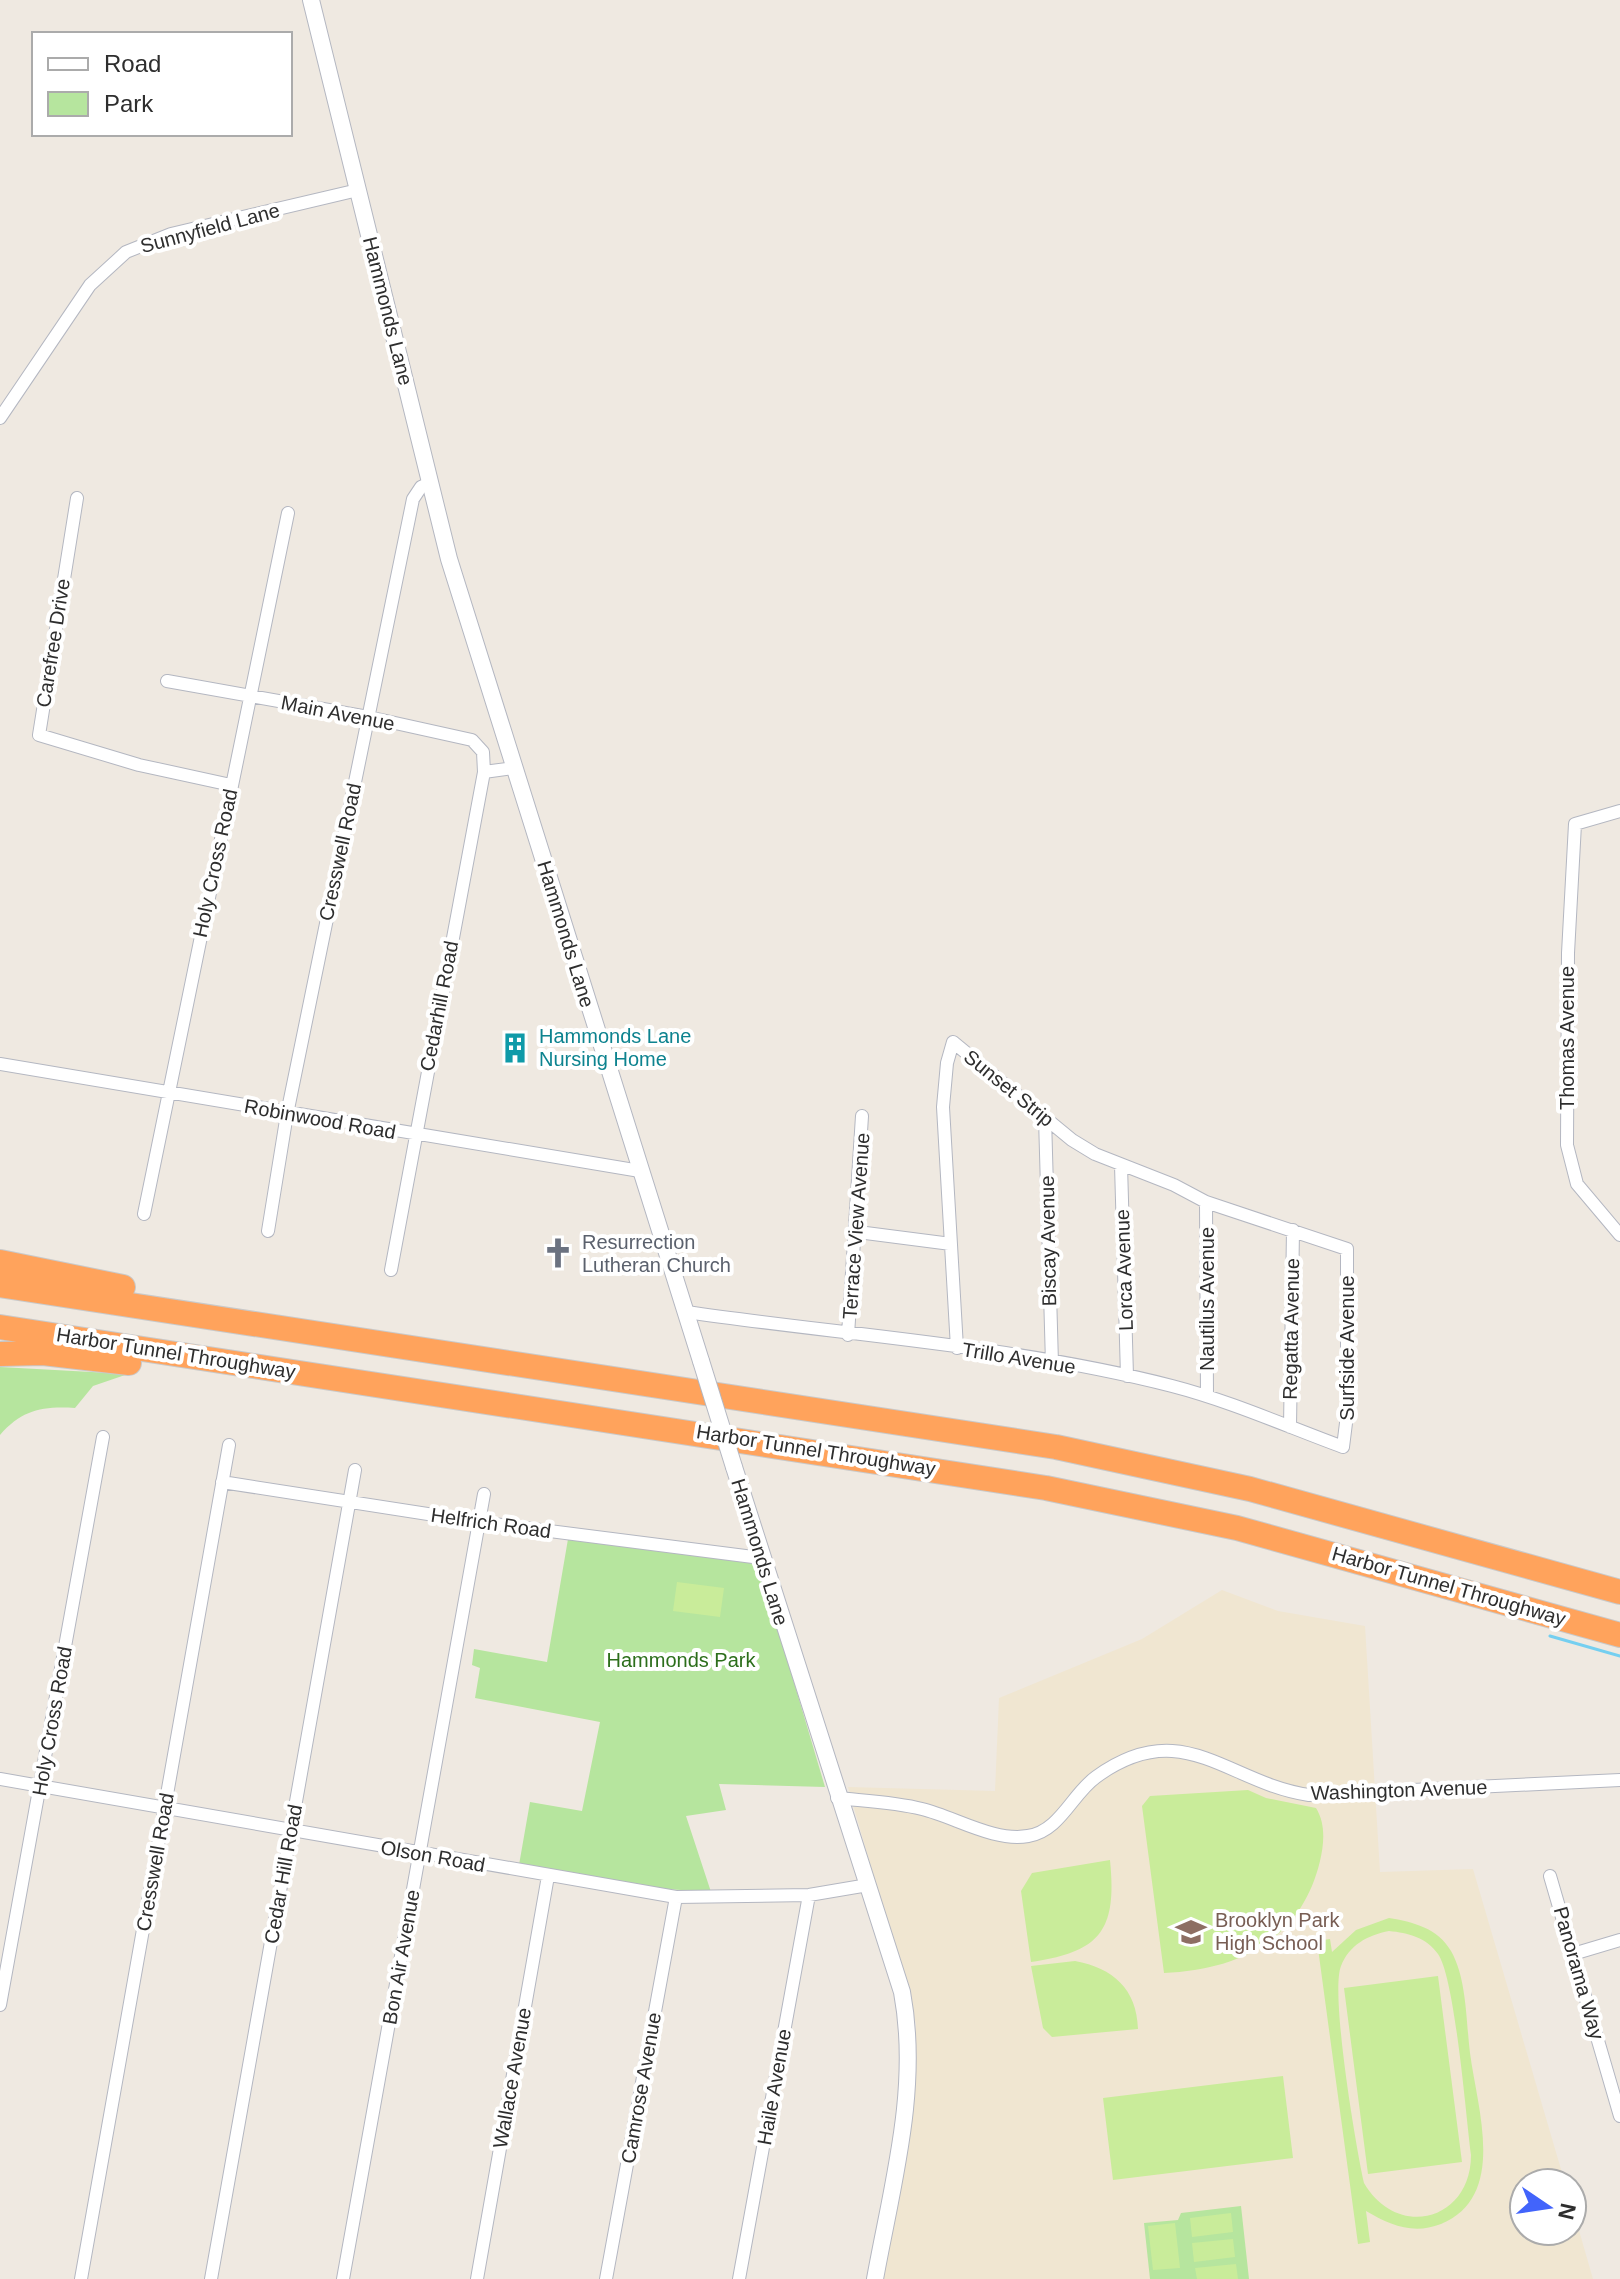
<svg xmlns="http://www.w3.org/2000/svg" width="1620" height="2279" viewBox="0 0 1620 2279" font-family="Helvetica,sans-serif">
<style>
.education{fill:#f0e6d1}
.green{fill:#b6e59e}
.pitch{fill:#c9ec9a;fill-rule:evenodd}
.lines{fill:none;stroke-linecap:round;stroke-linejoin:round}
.stream{stroke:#75cff0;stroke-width:3}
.minor-casing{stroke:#b4b7c1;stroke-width:14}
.tertiary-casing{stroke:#b4b7c1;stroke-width:18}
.motorway-casing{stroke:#c9c9c9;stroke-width:26}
.minor{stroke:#fff;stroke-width:12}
.tertiary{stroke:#fff;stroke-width:16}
.motorway{stroke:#ffa35c;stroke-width:24}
.tertiary-bridge-casing{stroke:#b4b7c1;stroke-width:18;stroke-linecap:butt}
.tertiary-bridge{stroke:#fff;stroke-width:16}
.labels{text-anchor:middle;stroke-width:8;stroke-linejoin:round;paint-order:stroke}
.street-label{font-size:20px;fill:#2e2e2e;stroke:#fff}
.culture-label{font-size:20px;fill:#0d838f;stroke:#fff;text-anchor:start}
.worship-label{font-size:20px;fill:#5b616d;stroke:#fff;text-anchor:start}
.park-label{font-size:20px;fill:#2c6e1b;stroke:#fff}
.education-label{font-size:20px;fill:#785e54;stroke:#fff;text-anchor:start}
</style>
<rect width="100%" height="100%" fill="#efe9e1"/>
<path class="education" d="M1222,1590L1278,1611L1365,1626L1380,1872L1473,1869L1565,2183H1524V2231H1572V2206L1593,2279H883L912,2111L916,2024L848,1787L995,1791L999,1698L1142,1639Z"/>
<path class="green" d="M0,1367L128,1374L93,1386L75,1408C42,1406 22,1410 0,1435Z
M568,1539L759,1564L825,1787L719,1784L726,1810L686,1816L711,1892L666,1889L519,1865L530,1802L582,1811L600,1722L475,1698L480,1668L472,1665L474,1649L547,1662Z
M1241,2206L1249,2279H1150L1144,2223L1178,2220L1181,2213Z"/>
<path class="pitch" d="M677,1582L724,1588L720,1617L673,1611Z
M1248,1790L1266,1798L1316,1808C1326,1824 1324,1844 1320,1861C1301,1940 1239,1970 1164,1973L1142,1806L1150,1796Z
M1110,1860C1117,1930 1101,1952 1031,1962L1021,1891L1032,1873Z
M1389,1918C1413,1922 1438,1928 1451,1951C1467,1979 1466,2021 1470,2053C1477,2108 1508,2196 1441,2224C1413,2235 1390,2225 1366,2211L1370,2242L1358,2244L1317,1941L1330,1939L1332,1952L1356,1930ZM1389,1931C1408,1933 1426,1937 1438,1954C1455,1978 1466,2117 1471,2155C1471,2221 1397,2240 1364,2183C1356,2148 1330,1993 1341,1966C1349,1945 1368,1935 1389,1931Z
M1075,1961C1113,1968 1137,1989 1138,2029L1052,2037L1043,2028L1031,1966Z
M1438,1976L1462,2162L1368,2174L1344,1988Z
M1283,2076L1293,2158L1113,2180L1103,2098Z
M1231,2213L1233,2232L1192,2237L1190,2218Z
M1175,2223L1180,2268L1153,2270L1148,2226Z
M1233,2239L1235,2257L1194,2262L1192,2243Z
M1236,2264L1238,2279H1197L1195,2268Z"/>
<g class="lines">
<path class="stream" d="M1550,1636L1620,1656"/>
<g class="minor-casing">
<path id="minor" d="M0,418L90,285L126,252L171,234L358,190
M77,498L39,735L139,765L231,785
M167,681L368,717L472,740L483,752L484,772
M1620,811L1575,824L1568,953L1567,1145L1577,1184L1620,1235
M0,1064L640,1171
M1045,1118L1052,1363
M1121,1165L1127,1376
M1206,1202L1207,1396
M144,1214L288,513
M268,1231L287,1114L413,499L421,487L430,483
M858,1232L951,1244
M391,1270L484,772L514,768
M686,1312C845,1335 1017,1346 1172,1386C1230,1401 1286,1426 1343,1447L1347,1415V1249L1206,1202L1174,1185L1095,1154L1072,1140L953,1042L947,1063L943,1107L957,1348
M848,1335L862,1116
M1290,1427L1293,1230
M222,1482L479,1522L761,1558
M0,1779L676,1897L809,1895L868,1885
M837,1798C866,1801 895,1802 922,1809C955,1817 994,1842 1028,1836C1060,1831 1072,1794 1096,1777C1183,1714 1227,1783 1309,1795L1620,1780
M1550,1876L1620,2116
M1573,1954L1620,1940
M0,2005L103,1437
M81,2279L229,1445
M211,2279L355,1470
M343,2279L484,1494
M477,2279L548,1876
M606,2279L676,1897
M739,2279L809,1895"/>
</g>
<g class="tertiary-casing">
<path id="tertiary" d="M311,0L449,559L701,1361
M734,1467L902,1992C920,2088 892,2185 875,2279"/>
</g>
<g class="motorway-casing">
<path id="motorway" d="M0,1262L123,1287
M0,1285L1056,1447L1250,1489L1620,1592
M0,1327L1046,1488L1237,1528L1620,1635
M0,1354L43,1353L129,1363"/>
</g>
<use href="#minor" class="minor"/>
<use href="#tertiary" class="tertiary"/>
<use href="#motorway" class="motorway"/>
<g class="tertiary-bridge-casing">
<path id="tertiary-bridge" d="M701,1361L734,1467"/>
</g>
<use href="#tertiary-bridge" class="tertiary-bridge"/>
</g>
<defs>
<g id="building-bare" transform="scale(2.4)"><path d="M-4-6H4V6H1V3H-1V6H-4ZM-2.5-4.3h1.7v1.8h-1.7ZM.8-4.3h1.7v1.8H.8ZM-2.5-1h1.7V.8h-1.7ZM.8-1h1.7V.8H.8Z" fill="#0f9aa8" stroke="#fff" stroke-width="2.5" paint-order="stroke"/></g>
<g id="church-bare" transform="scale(2.4)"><path d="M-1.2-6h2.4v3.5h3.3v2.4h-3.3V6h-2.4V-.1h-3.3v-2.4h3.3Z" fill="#6b7280" stroke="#fff" stroke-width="2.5" paint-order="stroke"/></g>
<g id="school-bare" transform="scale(2.4)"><path d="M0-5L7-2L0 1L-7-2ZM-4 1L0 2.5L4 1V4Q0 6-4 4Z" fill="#8d6e63" stroke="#fff" stroke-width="2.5" paint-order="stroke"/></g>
</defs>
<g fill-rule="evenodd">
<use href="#building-bare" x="515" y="1048"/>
<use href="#church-bare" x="558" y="1253"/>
<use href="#school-bare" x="1191" y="1932"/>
</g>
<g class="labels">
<g class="street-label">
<text transform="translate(210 228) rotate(-15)" y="7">Sunnyfield Lane</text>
<text transform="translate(388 311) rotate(76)" y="7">Hammonds Lane</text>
<text transform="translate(53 643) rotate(-81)" y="7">Carefree Drive</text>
<text transform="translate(338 713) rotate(11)" y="7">Main Avenue</text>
<text transform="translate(340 852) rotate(-78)" y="7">Cresswell Road</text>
<text transform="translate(215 863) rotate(-78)" y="7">Holy Cross Road</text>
<text transform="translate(566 934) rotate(73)" y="7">Hammonds Lane</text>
<text transform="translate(439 1006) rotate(-79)" y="7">Cedarhill Road</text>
<text transform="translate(1567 1038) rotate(-90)" y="7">Thomas Avenue</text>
<text transform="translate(1009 1088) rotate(39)" y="7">Sunset Strip</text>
<text transform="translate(320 1119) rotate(10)" y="7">Robinwood Road</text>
<text transform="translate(856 1226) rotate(-86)" y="7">Terrace View Avenue</text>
<text transform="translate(1048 1241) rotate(-91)" y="7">Biscay Avenue</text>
<text transform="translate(1124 1270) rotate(-92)" y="7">Lorca Avenue</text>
<text transform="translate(1207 1299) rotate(-90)" y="7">Nautilus Avenue</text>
<text transform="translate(1291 1329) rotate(-89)" y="7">Regatta Avenue</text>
<text transform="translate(1347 1348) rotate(-90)" y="7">Surfside Avenue</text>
<text transform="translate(176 1353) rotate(9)" y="7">Harbor Tunnel Throughway</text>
<text transform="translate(1019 1358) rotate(9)" y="7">Trillo Avenue</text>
<text transform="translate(816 1450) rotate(9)" y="7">Harbor Tunnel Throughway</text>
<text transform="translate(491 1523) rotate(8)" y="7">Helfrich Road</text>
<text transform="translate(760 1552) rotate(73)" y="7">Hammonds Lane</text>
<text transform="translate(1449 1586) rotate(16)" y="7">Harbor Tunnel Throughway</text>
<text transform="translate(52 1721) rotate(-80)" y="7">Holy Cross Road</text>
<text transform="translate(1399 1790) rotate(-2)" y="7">Washington Avenue</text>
<text transform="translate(433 1856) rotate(10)" y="7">Olson Road</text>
<text transform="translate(155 1862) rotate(-80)" y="7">Cresswell Road</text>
<text transform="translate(283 1874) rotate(-80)" y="7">Cedar Hill Road</text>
<text transform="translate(401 1957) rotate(-80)" y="7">Bon Air Avenue</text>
<text transform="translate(1579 1973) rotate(74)" y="7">Panorama Way</text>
<text transform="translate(512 2078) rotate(-80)" y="7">Wallace Avenue</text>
<text transform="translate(774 2087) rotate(-80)" y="7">Haile Avenue</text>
<text transform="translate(641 2088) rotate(-80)" y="7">Camrose Avenue</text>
</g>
<g class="culture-label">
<text x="539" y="1043">Hammonds Lane<tspan x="539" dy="23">Nursing Home</tspan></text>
</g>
<g class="worship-label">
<text x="582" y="1249">Resurrection<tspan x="582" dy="23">Lutheran Church</tspan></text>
</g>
<g class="park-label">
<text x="681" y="1667">Hammonds Park</text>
</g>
<g class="education-label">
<text x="1215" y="1927">Brooklyn Park<tspan x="1215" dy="23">High School</tspan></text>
</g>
</g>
<rect x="32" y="32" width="260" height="104" fill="#ffffff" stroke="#ababab" stroke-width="2"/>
<rect x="48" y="58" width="40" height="12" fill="#ffffff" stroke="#ababab" stroke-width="2"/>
<text x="104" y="72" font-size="24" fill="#2e2e2e">Road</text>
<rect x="48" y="92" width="40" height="24" fill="#b6e59e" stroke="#ababab" stroke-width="2"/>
<text x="104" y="112" font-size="24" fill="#2e2e2e">Park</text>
<g transform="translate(1548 2207) rotate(103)"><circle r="38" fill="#ffffff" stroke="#ababab" stroke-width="2"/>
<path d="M0-6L14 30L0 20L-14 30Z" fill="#4264fb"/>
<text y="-12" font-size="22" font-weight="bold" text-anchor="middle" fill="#2e2e2e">N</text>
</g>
</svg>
